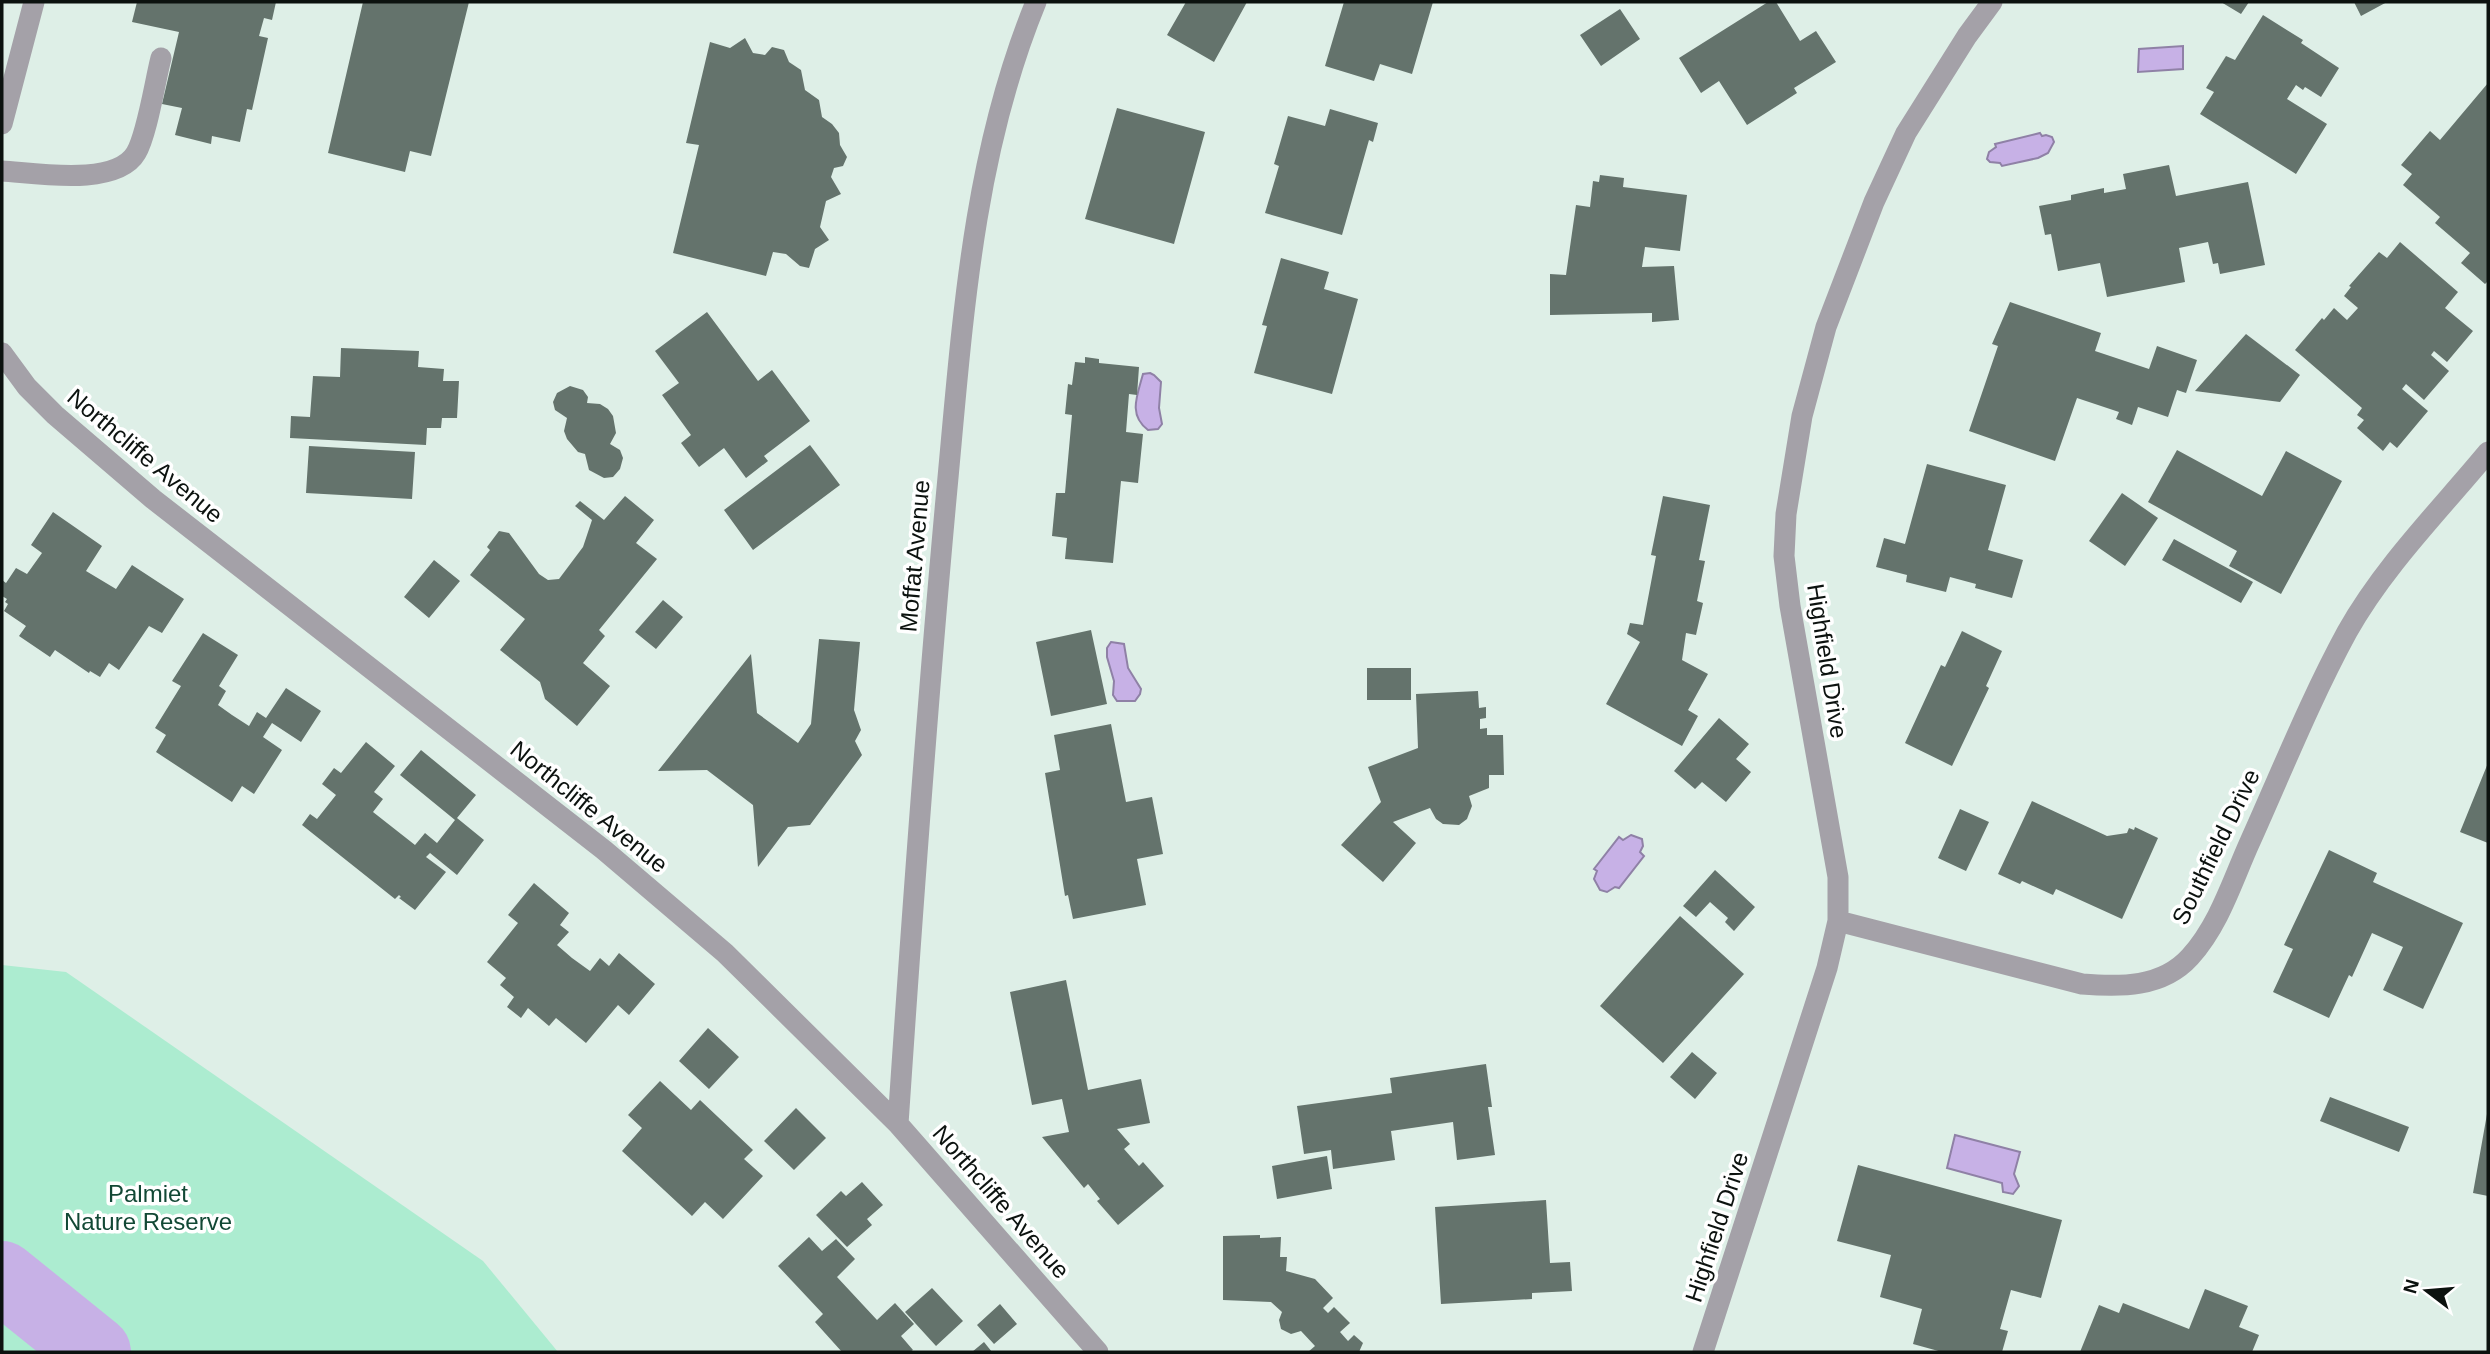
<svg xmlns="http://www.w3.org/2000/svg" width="2490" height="1354" viewBox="0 0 2490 1354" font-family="Arial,sans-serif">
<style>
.green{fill:#acecd0}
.water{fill:#c7b1e6;stroke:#8f81a6;stroke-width:2}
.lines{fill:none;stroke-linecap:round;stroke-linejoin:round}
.river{stroke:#c7b1e6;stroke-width:72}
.building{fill:#64736c}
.service{stroke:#a4a1a8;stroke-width:21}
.minor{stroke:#a4a1a8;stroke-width:21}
.labels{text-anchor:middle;stroke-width:7;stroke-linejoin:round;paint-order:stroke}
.street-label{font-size:24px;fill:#0c120f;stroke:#fff}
.park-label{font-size:24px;fill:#124835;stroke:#fff}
</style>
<rect width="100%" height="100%" fill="#deefe7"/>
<path class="green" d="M2,965L66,972L483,1261L558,1352H2Z"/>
<path class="water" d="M2183,46V69L2138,72L2139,49Z
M2040,133L2042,136L2046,135L2052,137L2054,142L2048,153L2038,158L2002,166L2000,163L1990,162L1987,159L1989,152L1996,147L1995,144Z
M1150,373L1154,375L1161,382L1159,408L1162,424L1158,429L1148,430C1128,415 1137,396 1143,374Z
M1111,642L1124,644L1128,668L1141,689L1140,694L1135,701H1117L1113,695L1114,681L1107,657V648Z
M1631,835L1642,839L1643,846L1640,852L1644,856L1619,888L1615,887L1607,892L1600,890L1594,879L1597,871L1594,869L1619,837L1623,840Z
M1955,1135L2020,1152L2014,1174L2019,1186L2013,1194L2003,1192L2002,1183L1947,1168Z"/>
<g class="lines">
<path class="river" d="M2,1277L95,1352"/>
</g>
<path class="building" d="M137,2H276L272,20L264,18L259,36L268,38L252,110L247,109L240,142L212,136L211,144L175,135L182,108L162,104L179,32L132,22Z
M363,2H469L431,156L410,151L405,172L328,153Z
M1186,2H1247L1214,62L1167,35Z
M1344,2H1433L1412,74L1380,64L1374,81L1325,66Z
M1768,2H1776L1800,41L1816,31L1836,62L1794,88L1797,93L1747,125L1719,81L1701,93L1679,58Z
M2221,2H2249L2241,14Z
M2354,2H2387L2361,16Z
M1620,9L1640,39L1601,66L1580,35Z
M2263,15L2303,40L2301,43L2339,68L2321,97L2305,87L2303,90L2296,85L2287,99L2327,124L2296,174L2200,114L2214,92L2206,88L2226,56L2235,60Z
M745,38L753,53L765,55L772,47L784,50L789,62L801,70L805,90L819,100L822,117L832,124L839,133L840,145L847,157L843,166L834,168L831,177L841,194L826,201L820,227L829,240L815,249L809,268L800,266L786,254L773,252L766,276L673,253L699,145L686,143L710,42L730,48Z
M2488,83V281L2485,284L2461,263L2470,253L2435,223L2440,217L2403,185L2412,174L2401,165L2430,131L2440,140Z
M1117,108L1205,132L1174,244L1085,219Z
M1330,109L1378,123L1373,142L1369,140L1342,235L1265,213L1279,166L1274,164L1288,116L1325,126Z
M2169,165L2176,196L2248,182L2265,265L2220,274L2218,263L2213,264L2208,242L2179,248L2185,282L2107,297L2100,263L2058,271L2051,234L2045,235L2039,206L2071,200V195L2104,188V193L2126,189L2123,174Z
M1600,175L1624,178L1623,187L1687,195L1680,251L1645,247L1642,267L1674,266L1679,320L1652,322V313L1550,315V274L1566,275L1576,205L1590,207L1593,181L1599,182Z
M2400,242L2458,292L2445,308L2473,331L2447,362L2434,351L2431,355L2449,371L2424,400L2406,384L2402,389L2428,411L2397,448L2390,442L2383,451L2357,428L2364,420L2357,415L2362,408L2295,350L2322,318L2324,320L2334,308L2347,320L2358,308L2344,296L2351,287L2349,286L2379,252L2387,258Z
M1281,258L1329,272L1324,289L1358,299L1332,394L1254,373L1267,326L1262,325Z
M2010,302L2101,333L2095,351L2149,369L2157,346L2197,360L2186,393L2177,390L2168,417L2138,407L2132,425L2116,419L2119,412L2077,398L2055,461L1969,431L1998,346L1992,344Z
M707,312L758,381L772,370L810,421L764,456L768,461L746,478L724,448L699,467L681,443L691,435L662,395L679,383L655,351Z
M2246,334L2300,375L2280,402L2195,391Z
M341,348L419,351L418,367L444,369L443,381H459L457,418H442L441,428H427L426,445L290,438L291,416L310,417L313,376L340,377Z
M1085,357L1099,359V363L1139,367L1137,395L1129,394L1126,432L1143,434L1138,483L1121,481L1113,563L1065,559L1067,538L1052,536L1056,493H1065L1072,415L1065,414L1068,384L1072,385L1075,362L1085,363Z
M570,386L583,390L588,397L587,403L600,404L608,409L613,416L616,433L610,444L620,450L623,458L620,469L613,477L604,478L589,470L585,454L578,452L567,439L564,431L567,418L555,410L553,402L557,393Z
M810,445L840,485L753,550L724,510Z
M309,446L415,452L412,499L306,493Z
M2177,450L2262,496L2286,451L2342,481L2281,594L2229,566L2237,551L2148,502Z
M1927,464L2006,485L1988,550L2023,560L2012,598L1975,588L1976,584L1950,577L1946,592L1906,582L1907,575L1876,567L1884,538L1905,544Z
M2122,493L2158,518L2125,566L2089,541Z
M625,496L654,520L636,543L657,559L599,630L605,636L583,663L610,686L577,726L545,699L540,682L500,650L525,619L470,575L490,550L487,547L499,531L509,533L539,574L548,580L559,579L583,547L592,520L575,506L580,501L604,520Z
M1663,496L1710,505L1699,560L1705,561L1697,601L1703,603L1696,635L1686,633L1682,660L1708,674L1688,710L1698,716L1682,746L1606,704L1640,642L1627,634L1630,623L1643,625L1656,556L1651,555Z
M53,512L102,546L86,571L116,589L132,565L184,599L162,633L149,626L119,670L109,663L100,677L90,671L89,673L55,650L50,657L19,636L26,626L4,611L8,604L5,602L7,599L2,596V580L6,583L16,568L27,574L42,553L31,545Z
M2174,539L2253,582L2241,603L2162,560Z
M434,560L460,581L429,618L404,597Z
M663,600L683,617L656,649L635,632Z
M1091,630L1107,704L1051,716L1036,642Z
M1962,631L2002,651L1986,686L1989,688L1952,766L1905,743L1941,665L1945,667Z
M203,633L238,655L219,686L226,691L218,705L232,715L249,726L257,712L266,718L286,688L321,711L301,742L272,723L263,737L282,750L254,794L242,786L232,802L156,752L166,735L155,728L181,686L172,681Z
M819,639L860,642L854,710L861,730L855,741L862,755L810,825L788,827L758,867L753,805L707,770L658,771L751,654L757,713L798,743L811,724Z
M1367,668H1411V700H1367Z
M1478,691L1479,708L1486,707V718L1480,719V729L1487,728V735H1503L1504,775H1489V788L1469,796L1472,806L1470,811L1467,819L1459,825L1443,824L1436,819L1430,808L1393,822L1416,843L1383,882L1341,845L1381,802L1368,767L1418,748L1416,694Z
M1719,718L1749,744L1736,759L1751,772L1726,802L1702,782L1695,789L1674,771Z
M1111,724L1126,802L1152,797L1163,854L1137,859L1146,905L1073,919L1068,895L1065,896L1045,773L1060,770L1054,735Z
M366,742L395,766L374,792L383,799L373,812L415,845L425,833L437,843L455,820L400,775L421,750L476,795L457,818L484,840L457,875L430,853L426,857L446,872L415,910L399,898L401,897L399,895L395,899L302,825L310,814L317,819L336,795L322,784L334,768L341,773Z
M2488,763V843L2460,832Z
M2032,801L2107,836L2127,833L2129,828L2134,830L2135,827L2158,838L2122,919L2056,889L2053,895L2022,881L2020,884L1998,874Z
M1960,809L1989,822L1966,871L1938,858Z
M2329,850L2377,873L2373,882L2463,923L2423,1009L2383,990L2403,947L2372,933L2352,977L2349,975L2329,1018L2273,992L2293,949L2284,945Z
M1715,870L1755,907L1734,931L1725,922L1728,918L1710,902L1696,917L1683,906Z
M534,883L569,913L560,925L569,932L557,945L572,958L590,971L600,958L609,966L619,953L655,984L629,1015L618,1005L586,1043L556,1018L549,1026L528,1008L521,1018L507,1007L514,997L500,985L506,978L487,962L518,923L508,915Z
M1680,916L1744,974L1663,1063L1600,1006Z
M1066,980L1088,1090L1141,1079L1150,1123L1117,1129L1130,1144L1124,1149L1139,1166L1143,1162L1164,1186L1118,1225L1097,1201L1100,1199L1088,1184L1084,1188L1042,1137L1069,1132L1062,1099L1032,1105L1010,992Z
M708,1028L739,1057L709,1089L679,1061Z
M1692,1052L1717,1073L1695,1099L1670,1077Z
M1486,1064L1492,1107H1488L1495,1155L1457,1160L1453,1122L1391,1131L1395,1160L1333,1169L1331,1150L1304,1154L1297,1106L1392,1093L1390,1078Z
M660,1081L691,1110L700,1100L753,1150L744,1159L763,1176L723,1219L705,1202L692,1216L622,1151L642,1128L628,1115Z
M2330,1097L2409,1127L2399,1152L2320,1121Z
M796,1108L826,1138L794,1170L764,1141Z
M2487,1114H2488V1196L2473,1193Z
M1327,1156L1332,1189L1277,1199L1272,1166Z
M1858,1165L2062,1220L2041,1298L2011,1290L2000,1329L2008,1331L2002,1352H1942L1913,1344L1922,1309L1880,1297L1891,1255L1837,1241Z
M862,1182L883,1205L867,1219L872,1225L847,1247L816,1215L841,1191L846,1196Z
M1546,1200L1550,1263L1570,1262L1572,1291L1532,1293V1299L1441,1304L1435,1207Z
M1260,1235V1238L1281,1237L1280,1257H1287L1286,1271L1315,1279L1333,1298L1323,1308L1328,1313L1334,1307L1350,1323L1340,1332L1348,1341L1354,1335L1363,1343L1359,1352H1308L1315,1346L1301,1331L1291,1334L1281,1329L1279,1320L1282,1312L1271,1302L1223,1300V1236Z
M809,1237L822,1251L836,1239L855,1259L837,1277L877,1320L895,1303L914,1324L901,1336L913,1350L910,1352H842L815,1322L823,1314L778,1266Z
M932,1288L963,1321L936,1346L905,1312Z
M2205,1289L2248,1306L2239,1327L2259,1335L2252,1352H2080L2099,1305L2119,1313L2123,1303L2189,1329Z
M1000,1304L1017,1324L994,1344L977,1325Z
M984,1342L992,1352H972Z"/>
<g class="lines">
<path class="service" d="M2,171C36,173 116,187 136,153C147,135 155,81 161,58"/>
<path class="minor" d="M2,124L34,2
M2,353L27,387L55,415L153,499L604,850L725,953L898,1124L1098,1352
M1838,921L2082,984C2120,987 2162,988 2190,957C2219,925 2232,882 2249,844C2281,773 2310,700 2347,632C2384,566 2440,510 2488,452
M898,1124C912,915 927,707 946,499C962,331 971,160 1036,2
M1703,1352L1827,968L1838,921V877L1790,606L1784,556L1786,514L1802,416L1826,327L1874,202L1906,133L1967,36L1992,2"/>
</g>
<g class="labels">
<g class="street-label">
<text transform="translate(145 456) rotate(40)" y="8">Northcliffe Avenue</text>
<text transform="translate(915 556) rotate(-85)" y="8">Moffat Avenue</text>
<text transform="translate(1827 661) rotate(81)" y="8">Highfield Drive</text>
<text transform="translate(589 807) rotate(39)" y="8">Northcliffe Avenue</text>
<text transform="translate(2216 847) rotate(-64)" y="8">Southfield Drive</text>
<text transform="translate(1001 1202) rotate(49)" y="8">Northcliffe Avenue</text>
<text transform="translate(1717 1227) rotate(-72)" y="8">Highfield Drive</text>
</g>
<g class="park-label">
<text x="148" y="1202">Palmiet<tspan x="148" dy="28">Nature Reserve</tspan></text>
</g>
</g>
<rect width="2490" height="1354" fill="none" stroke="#0c120f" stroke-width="7"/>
<g transform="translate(2427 1291) rotate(286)" stroke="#ffffff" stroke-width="5" paint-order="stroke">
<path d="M0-5L12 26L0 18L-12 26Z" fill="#0c120f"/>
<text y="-10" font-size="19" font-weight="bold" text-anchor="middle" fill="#0c120f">N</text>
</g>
</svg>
